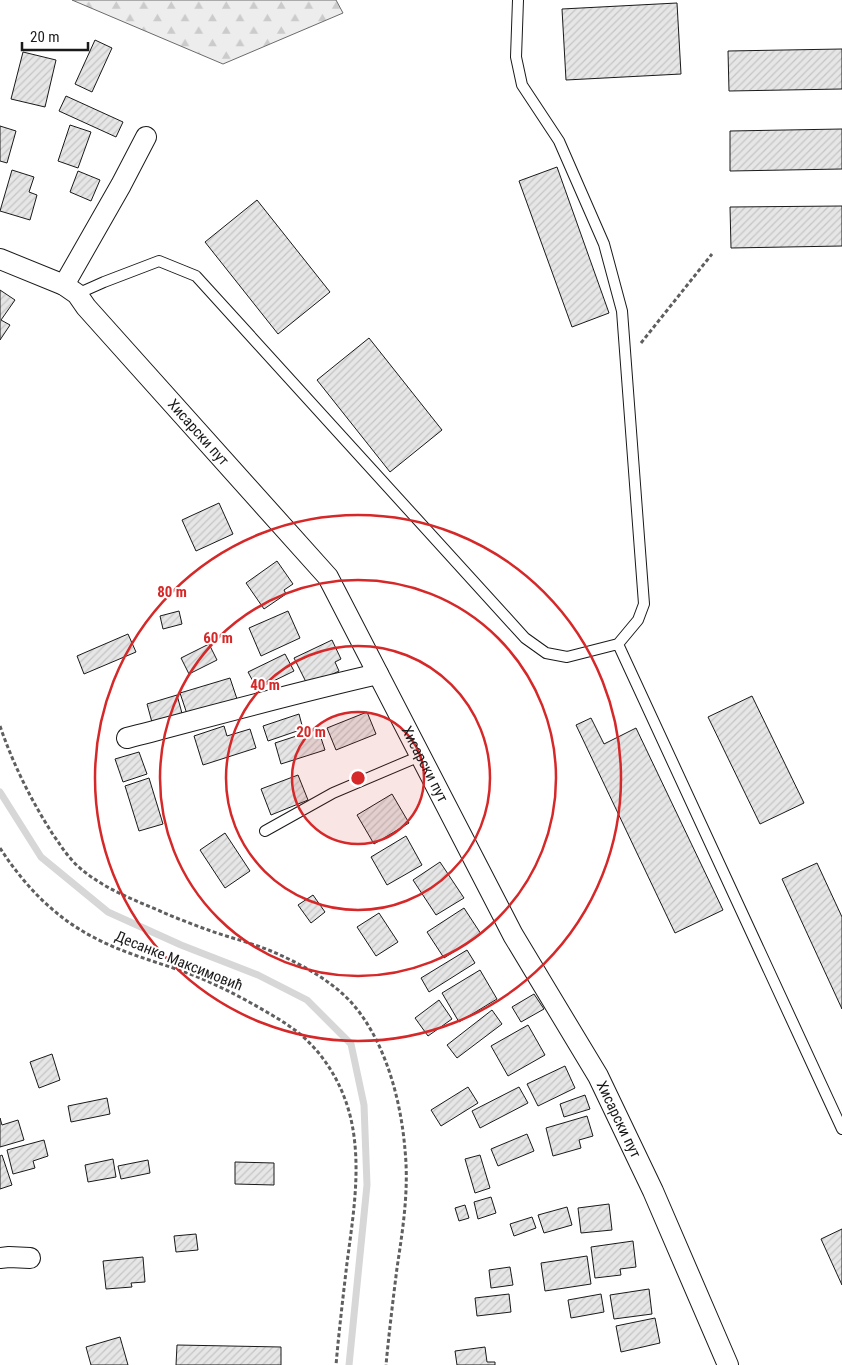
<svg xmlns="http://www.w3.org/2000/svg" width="842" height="1365" viewBox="0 0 842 1365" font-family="'Roboto Condensed',sans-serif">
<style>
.forest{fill:url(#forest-firs);stroke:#6a6a6a}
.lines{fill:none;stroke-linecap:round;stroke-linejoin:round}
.stream{stroke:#d7d7d7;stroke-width:7}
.building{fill:url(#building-hatch);stroke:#1a1a1a}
.lane-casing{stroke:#1a1a1a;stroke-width:12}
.street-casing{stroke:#1a1a1a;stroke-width:22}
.path{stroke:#5f5f5f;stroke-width:3;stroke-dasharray:4 2.5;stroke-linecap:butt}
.lane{stroke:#fff;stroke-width:10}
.street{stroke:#fff;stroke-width:20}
.ring{fill:none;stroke:#d62828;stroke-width:2.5}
.labels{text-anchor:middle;stroke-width:4;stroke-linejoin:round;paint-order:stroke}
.street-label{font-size:15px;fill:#1a1a1a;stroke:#fff}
.centre{fill:#d62828;stroke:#fff;stroke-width:2.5}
.ring-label{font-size:15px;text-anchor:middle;font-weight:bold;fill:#d62828;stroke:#fff;stroke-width:4;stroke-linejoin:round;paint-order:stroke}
</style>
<defs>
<pattern id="forest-firs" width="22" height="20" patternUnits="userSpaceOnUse" patternTransform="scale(1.25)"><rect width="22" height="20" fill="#ededed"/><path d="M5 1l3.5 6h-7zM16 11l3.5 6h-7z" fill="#cbcbcb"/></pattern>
<pattern id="building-hatch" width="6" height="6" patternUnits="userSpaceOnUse" patternTransform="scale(1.25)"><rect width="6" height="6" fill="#e6e6e6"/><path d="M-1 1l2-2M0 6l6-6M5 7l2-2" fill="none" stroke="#c5c5c5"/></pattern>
</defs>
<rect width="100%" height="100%" fill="#fff"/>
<path class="forest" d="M72,0H336L343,13L223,64Z"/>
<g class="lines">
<path class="stream" d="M0,792L41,857L108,912L181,945L258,975L307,1000L351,1044L364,1105L367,1185L349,1365"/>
</g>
<path class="building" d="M677,3L681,74L566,80L562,9Z
M95,40L112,48L92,92L75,84Z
M842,49V89L729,91L728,51Z
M23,52L56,60L45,107L11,99Z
M66,96L123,122L116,137L59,111Z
M70,125L91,132L78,168L58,161Z
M0,126L16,131L7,163L0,161Z
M842,129V169L730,171V131Z
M557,167L609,313L572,327L519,181Z
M12,170L34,177L29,192L37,195L30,220L0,211Z
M78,171L100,180L91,201L70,192Z
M257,200L330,292L278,334L205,242Z
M842,206V246L731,248L730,207Z
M0,290L15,300L1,320L10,325L0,340Z
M369,338L442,430L390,472L317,380Z
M219,503L233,534L196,551L182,520Z
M277,561L293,584L284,590L286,594L264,609L246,583Z
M179,611L182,624L163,629L160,616Z
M288,611L300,638L261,656L249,628Z
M128,634L136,652L84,674L77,656Z
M332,640L341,659L335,662L339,671L308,686L294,658Z
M209,644L217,660L189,674L181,658Z
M285,654L294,671L257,689L248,672Z
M230,678L237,699L187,714L180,693Z
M177,695L183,717L153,726L147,704Z
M752,696L804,803L760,824L708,717Z
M367,712L376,734L336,750L327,728Z
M299,714L303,729L268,741L263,726Z
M591,718L604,744L636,728L723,910L675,933L576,725Z
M224,726L227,736L250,729L256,748L203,765L194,736Z
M318,729L325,750L281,764L275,743Z
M139,752L147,774L123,782L115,759Z
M298,775L308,800L271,815L261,789Z
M149,778L163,824L139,831L125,786Z
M392,794L409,823L374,844L357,815Z
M225,833L250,871L225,888L200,850Z
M406,836L422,865L387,885L371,857Z
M440,862L464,898L436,915L413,880Z
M817,863L842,917V1009L782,879Z
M313,895L325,912L311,923L298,905Z
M464,908L481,934L444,958L427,932Z
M379,913L398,942L376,956L357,927Z
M467,950L475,963L429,992L421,978Z
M480,970L497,999L459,1022L442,993Z
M534,994L544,1009L521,1022L512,1007Z
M439,1000L452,1019L428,1036L415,1018Z
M492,1010L502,1024L457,1058L447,1045Z
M528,1025L545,1055L508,1076L491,1046Z
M52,1054L60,1080L39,1088L30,1062Z
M565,1066L575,1088L538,1106L527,1084Z
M468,1087L478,1103L441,1126L431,1110Z
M519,1087L528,1103L480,1128L472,1111Z
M585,1095L590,1109L564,1117L560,1104Z
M107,1098L110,1114L71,1122L68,1106Z
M587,1116L593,1136L579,1140L581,1148L553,1156L546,1128Z
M0,1118L2,1125L18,1120L24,1140L0,1147Z
M527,1134L534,1151L498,1166L491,1149Z
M44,1140L48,1156L33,1161L35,1168L13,1174L7,1150Z
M2,1155L12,1185L0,1189V1156Z
M480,1155L490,1188L475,1193L465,1159Z
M113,1159L116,1177L88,1182L85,1165Z
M148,1160L150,1173L121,1179L118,1166Z
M235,1162L274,1163V1185L235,1184Z
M491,1197L496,1213L478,1219L474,1202Z
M609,1204L612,1230L581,1233L578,1208Z
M465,1205L469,1218L459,1221L455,1208Z
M567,1207L572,1225L544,1233L538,1215Z
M532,1217L536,1228L514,1236L510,1224Z
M842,1229V1285L821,1239Z
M196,1234L198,1250L176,1252L174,1236Z
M633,1241L636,1267L620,1269L621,1275L595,1278L591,1247Z
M587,1256L591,1284L545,1291L541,1263Z
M143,1257L145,1282L131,1283L132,1287L106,1289L103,1261Z
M510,1267L513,1285L491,1288L489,1270Z
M649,1289L652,1314L614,1319L610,1295Z
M509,1294L511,1312L477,1316L475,1298Z
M601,1294L604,1312L571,1318L568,1300Z
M655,1318L660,1343L621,1352L616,1326Z
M120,1337L128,1365H91L86,1347Z
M177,1345L281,1347V1365H176Z
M485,1347L487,1362H495V1365H457L455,1351Z"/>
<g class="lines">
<g class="lane-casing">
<path id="lane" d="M518,0L516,57L522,85L559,141L604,244L622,311L644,604L638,620L618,644
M77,294L104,282L159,261L196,276L525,638L546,653L567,657L618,644L842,1129
M265,831L333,793L420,756"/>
</g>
<g class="street-casing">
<g id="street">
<path id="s1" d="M0,259L64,285L77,294L86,307L328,577L513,935L598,1076L653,1191L728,1365"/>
<path d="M64,285L121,185L146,137"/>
<path d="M127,738C211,716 294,693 378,674"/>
<path d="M0,1258L9,1257L30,1258"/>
</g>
</g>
<path class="path" d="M641,343L712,254
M0,726C13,764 31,800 52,833C61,846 69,859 81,869C105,889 132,899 160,911C176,918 194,925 211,931C231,938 252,943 271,951C299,963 329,979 350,1001C385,1039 401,1100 405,1150C409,1190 403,1228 397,1268C393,1300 389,1333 386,1365
M0,848C24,885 55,918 95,938C125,954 158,962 190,974C216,984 241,997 265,1011C277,1018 289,1025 300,1034C327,1057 345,1089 352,1124C361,1170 353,1217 347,1263C343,1297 339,1331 336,1365"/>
<use href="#lane" class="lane"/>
<use href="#street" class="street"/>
</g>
<circle cx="358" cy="778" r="66" fill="#d62828" fill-opacity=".12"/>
<g class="ring">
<circle cx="358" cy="778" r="66"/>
<circle cx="358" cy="778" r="132"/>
<circle cx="358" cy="778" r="198"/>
<circle cx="358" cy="778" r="263"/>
</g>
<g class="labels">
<g class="street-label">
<text dy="5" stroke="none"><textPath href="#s1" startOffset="269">Хисарски пут</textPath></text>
<text dy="5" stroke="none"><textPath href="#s1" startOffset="674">Хисарски пут</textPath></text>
<text transform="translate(179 961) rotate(22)" y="5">Десанке Максимовић</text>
<text dy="5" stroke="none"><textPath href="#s1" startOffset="1079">Хисарски пут</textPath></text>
</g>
</g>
<circle cx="358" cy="778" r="8" class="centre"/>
<g class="ring-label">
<text x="172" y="597">80 m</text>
<text x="218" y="643">60 m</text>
<text x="265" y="690">40 m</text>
<text x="311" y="737">20 m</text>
</g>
<path d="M22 42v8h66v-8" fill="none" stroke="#1a1a1a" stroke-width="2.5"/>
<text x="30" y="42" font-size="15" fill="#1a1a1a" stroke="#ffffff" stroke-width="4" paint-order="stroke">20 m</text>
</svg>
